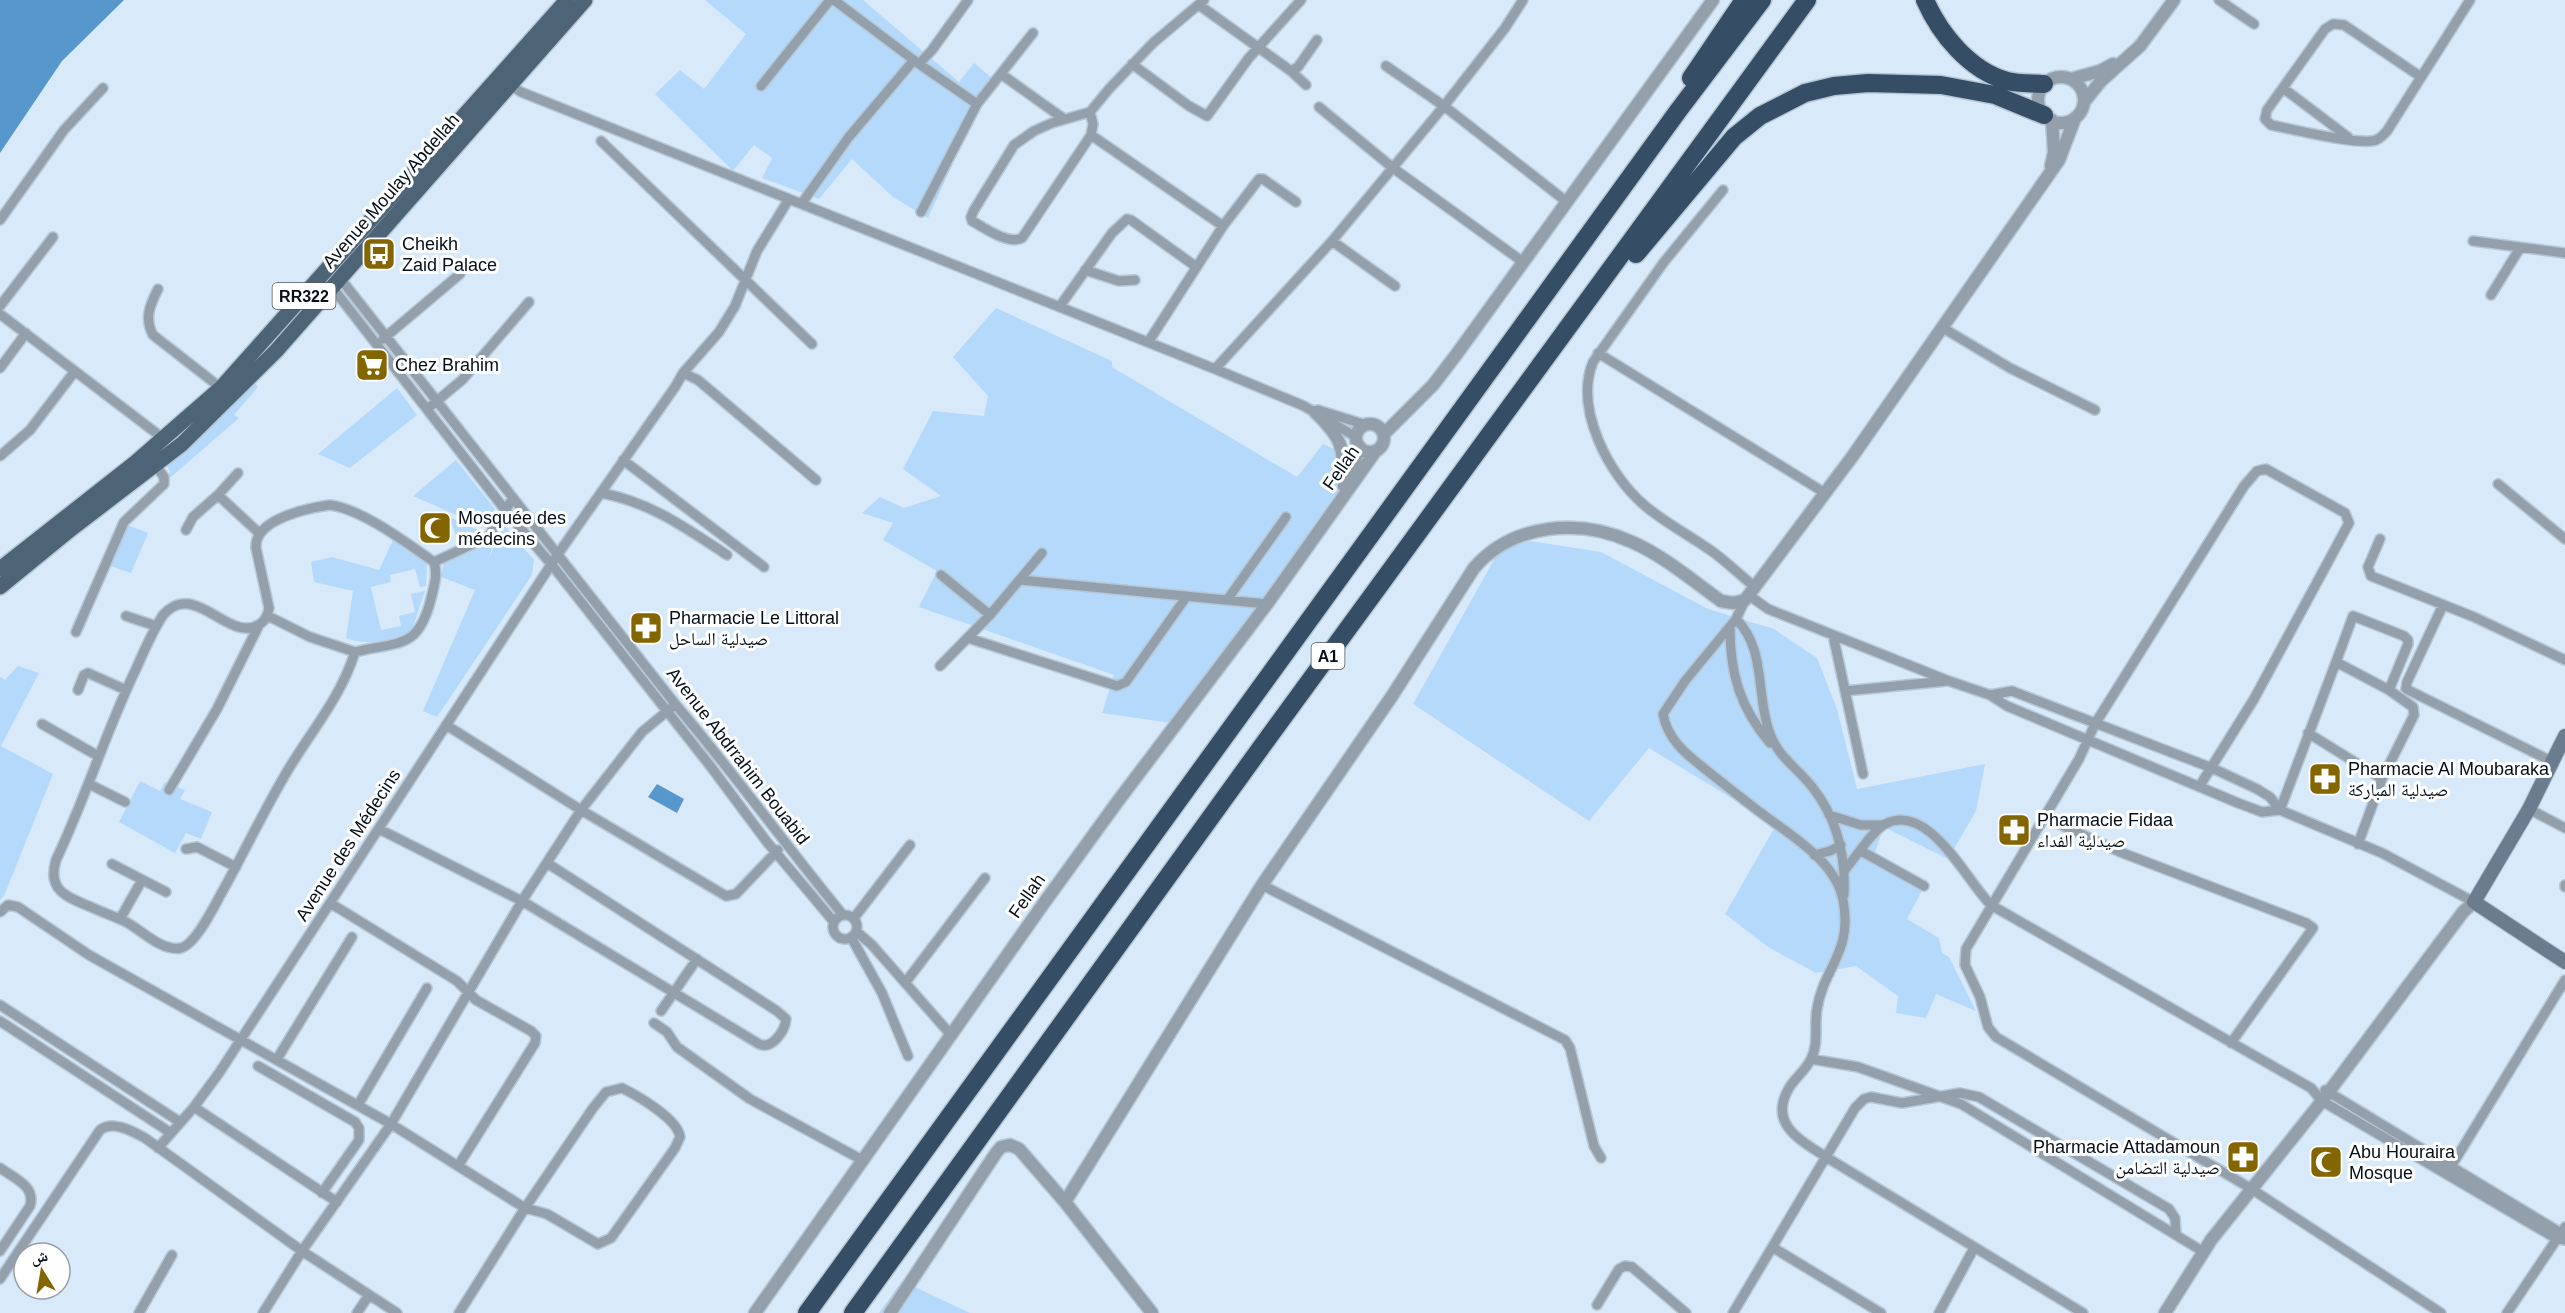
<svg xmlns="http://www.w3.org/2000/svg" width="2565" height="1313" viewBox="0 0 2565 1313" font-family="Arial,'Noto Naskh Arabic',sans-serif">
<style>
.green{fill:#b4d9fa}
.water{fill:#5897cc}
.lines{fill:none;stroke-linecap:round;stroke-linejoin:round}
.minor-casing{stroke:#b6c7d6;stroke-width:12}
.tertiary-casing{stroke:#b6c7d6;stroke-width:15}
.secondary-casing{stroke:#b6c7d6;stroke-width:16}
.primary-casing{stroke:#b6c7d6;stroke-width:18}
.motorway-casing{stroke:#b6c7d6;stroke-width:21}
.minor{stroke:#939fab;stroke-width:9}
.tertiary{stroke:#939fab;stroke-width:12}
.secondary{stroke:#6a7c8d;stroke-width:14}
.primary{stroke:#4d6477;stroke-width:15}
.motorway{stroke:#354e65;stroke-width:18}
.labels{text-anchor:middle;stroke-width:6;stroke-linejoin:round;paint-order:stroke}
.shield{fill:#fff;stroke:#50575d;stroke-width:1.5}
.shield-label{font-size:16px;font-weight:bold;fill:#050f18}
.street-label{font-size:18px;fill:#050f18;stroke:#fff}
.poi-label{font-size:18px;fill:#050f18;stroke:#fff;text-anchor:start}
</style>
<rect width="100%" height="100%" fill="#d8eafa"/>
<path class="green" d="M705,0H863L959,82L974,63L1000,85L977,111L928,218L893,197L852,159L819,199L762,178L772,158L754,145L733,171L655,94L680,70L704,89L746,34Z
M996,308L1112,361V367L1297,477L1323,444L1366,464L1171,723L1102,713L1114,675L919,607L937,571L883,540L893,523L862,513L880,497L904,508L941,496L903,469L933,411L984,416L988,396L953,357Z
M255,383L258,387L234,415L239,418L119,522L148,533L131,573L108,565L118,521L170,472L167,465Z
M397,388L417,415L350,468L318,454Z
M456,460L495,509L484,527L413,496Z
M449,517L484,533L459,543Z
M504,525L534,560L532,575L437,717L423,711L475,590L441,577L444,562L485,542L493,546L486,564Z
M393,540L427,562L426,586L420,587L415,569L390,575L391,582L371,587L381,630L401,626L399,616L415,612L411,594L425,591L412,630C394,641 366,646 346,638L353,591L314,582L311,562L332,557L379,570Z
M1530,541L1601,552L1708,609L1774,629L1817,658L1837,709L1857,789L1985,764L1976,811L1948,859L1884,827L1874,855L1925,885L1907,919L1939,938L1942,953L1949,957L1976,1011L1936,994L1926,1018L1896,1013L1898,996L1856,966L1816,973L1768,947L1725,914L1776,825L1649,748L1589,821L1413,704L1499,551Z
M18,666L39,673L1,746L53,774L4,896L0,900V677L5,680Z
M140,781L160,791L165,782L185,790L180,799L212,812L201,839L186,833L175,853L119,822Z
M902,1281L970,1313H879Z"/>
<path class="water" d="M0,0H124L62,61L0,153Z
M657,784L684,799L677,813L648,797Z"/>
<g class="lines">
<g class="minor-casing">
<path id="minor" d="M834,0L919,64L932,50L968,0
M2219,0L2254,24
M1199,5L1291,71L1298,67L1317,40
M919,64L977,104
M1132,64L1189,106L1207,116L1248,59L1301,0
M1386,66L1444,106L1567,202
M1291,71L1306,85
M1001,74L1064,119
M2421,77L2344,25L2333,24L2325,29L2267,110L2265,119L2271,125C2292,129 2359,146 2376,140C2381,138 2384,134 2387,131L2470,0
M510,85L521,92L1215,369L1304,406L1356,437
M761,86L830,0
M2283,88L2348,137
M1319,107L1393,168L1523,262
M1090,112L1093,124L1091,135L1022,238C1008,245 985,228 972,221L971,217L974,210L1014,145L1034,131L1052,123L1090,112L1109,89L1153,43L1204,0
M1091,135L1223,226L1149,341
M601,141L812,344
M1723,190L1664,262L1593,362C1574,409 1609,475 1644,505C1665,523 1691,536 1713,552C1728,563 1741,576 1755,587
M802,203L848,138L914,60
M921,212L977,104L1033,33
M0,220L64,130L103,88
M1223,226L1259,179H1263L1296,202
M1332,241L1395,286
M2473,241L2565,253
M1085,270L1119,281L1135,280
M340,278L676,705C734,773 786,846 843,915
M332,287L506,511L552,565L711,767L767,842L834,922
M158,289C150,305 144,318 153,335L221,388
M2491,295L2520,248
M0,306L53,237
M1060,306L1112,233L1127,219L1131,220L1195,266
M0,314L164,439
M1943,328L2010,368L2095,410
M383,339L460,274
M1598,353L1825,493
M0,368L26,333
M1215,369L1332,241L1444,106L1505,28L1523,0
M683,373L719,332L735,306L757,251L789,199
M432,405L462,380L529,302
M1318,410L1366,425
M0,456L30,430L75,371
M623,460L764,567
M2498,484L2565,539
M601,493C650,502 686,528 727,555
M218,495L259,533
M330,505C362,509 408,544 434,562C438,575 434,586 431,599C418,650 399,641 355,652C341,697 312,730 288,770C264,810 244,853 221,894C213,908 196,944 181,948C161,952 141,929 124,921C113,916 102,912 91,907C66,897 47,890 56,860C86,797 106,731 136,669C144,651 152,632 163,615C195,578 229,645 260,624C266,620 268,615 269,608L256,548C254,519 308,508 330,505Z
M186,530L193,517L218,495L238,473
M2380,539L2368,567L2371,576L2474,617L2565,660
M434,562L488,537L513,498
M941,575L990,615
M1020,580L1267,604
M1750,596L1768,609L1949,681L1990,695L2007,706L2238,803L2262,812L2280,810
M1227,600L1286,517
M1745,600L1736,619L1685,681L1663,714C1668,742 1690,757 1710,773C1728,787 1746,802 1764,815C1793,837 1836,862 1843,900C1853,953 1824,966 1817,1009C1814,1025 1819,1044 1811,1059C1806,1070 1795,1078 1789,1088C1768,1124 1800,1140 1826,1157L2083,1313
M2443,605L2407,682L2406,689L2553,762
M126,616L156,626
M268,616L310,637L355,652
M1736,619C1766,649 1756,693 1769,731C1778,758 1796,766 1813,788C1837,819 1846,856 1844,895
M1730,628C1730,673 1740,708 1770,743
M76,632L124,522L164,484V477L156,466
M1833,635L1863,774
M968,638L1117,686L1126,682L1187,596
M2336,662L2353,616L2404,636L2408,640V644L2389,690
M940,666L990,615L1042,553
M78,690L84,675L88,673L126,690
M1845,691L1947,681
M1990,695L2012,691L2212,768L2257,789L2270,797L2280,810L2382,853L2474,902
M42,724L98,756
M446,725L581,810L726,896L736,894L778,850
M2308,733L2382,779L2358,844
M89,784L125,802
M2199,787L2254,699L2349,523L2345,513L2266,469L2257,471L2244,486L2095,724L2079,759L1966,949L1965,965L1980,997L1988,1027L1996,1037L2250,1188L2441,1313
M169,790L217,709L259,625
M2529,809L2565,828
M2280,810L2336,662L2389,690L2413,707L2414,715L2382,779
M1829,815L1861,825H1883
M2044,817L2120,852L2306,923L2313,928L2231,1043
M379,829L522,901L759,1044C772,1050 785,1031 786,1019L777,1011L547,863
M186,849L197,847L236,867
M1861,851L1924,886
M1814,855L1830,851L1841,845
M112,864L166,892
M1845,870C1855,858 1872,831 1885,824C1929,801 1967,882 1991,905L2311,1088L2322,1101L2557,1239L2565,1240
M1262,885L1565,1040L1570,1048L1594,1146L1601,1158
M2565,885V887
M330,903L457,981L476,1000L531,1031L536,1036L535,1043L458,1166
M0,912L8,905L18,907L89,955L391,1124L525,1208L547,1214L598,1244L611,1238L675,1148L680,1137C678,1119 638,1096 622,1088L606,1092L593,1108L525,1208L459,1313
M833 927a12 12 0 1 1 24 0a12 12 0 1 1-24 0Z
M854,918L910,845
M120,919L142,880
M856,931L872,945L951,1035
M851,937L882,993L908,1056
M905,983L985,878
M0,1005L180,1122
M661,1011L697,959
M0,1021L171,1133
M654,1023L667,1032L677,1047L750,1099L864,1161
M277,1059L352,937
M1811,1059L1858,1067L1961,1104L2202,1251
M258,1066L355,1122L359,1128V1140L322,1193
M2325,1090L2561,1233L2565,1238
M358,1105L427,988
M194,1107L337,1202
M158,1148L194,1107L219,1073L558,554L675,387L683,373L698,380L816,480
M0,1168C14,1178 36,1186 30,1206L0,1251
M2449,1170L2565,980
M1772,1247L1881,1313
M0,1279L100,1130C113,1120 132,1131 145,1138L302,1251L397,1313
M1597,1305L1619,1269L1625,1266L1632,1267L1686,1313
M139,1313L172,1255
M263,1313L302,1251L391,1124L522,901L581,810L642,732L671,708
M357,1313L369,1295
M1733,1313L1855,1108L1864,1099L1871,1097L1902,1103L1960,1093L1979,1097L2169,1209L2175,1218L2176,1235
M1939,1313L1974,1248
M2507,1313L2565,1227"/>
</g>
<g class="tertiary-casing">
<path id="tertiary" d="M2038 100a23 23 0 1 1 46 0a23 23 0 1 1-46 0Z
M2071,79L2100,71L2113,64
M2084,102L2101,81L2140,46L2174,0
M2051,166L2054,152L2052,120
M1315,412C1344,440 1343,447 1344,486
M1356 438a14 14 0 1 1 28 0a14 14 0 1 1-28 0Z
M1384,434L1433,385L1456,355L1713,0
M1347,480L1360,447
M1065,1202L1262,885L1392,696L1474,568C1513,523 1580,518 1632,542C1664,556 1693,581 1721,601L1733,603L1745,600L1852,457L2059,160L2075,118
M755,1313L1044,903L1118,801L1267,604L1375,452
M890,1313L996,1153L1001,1147L1010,1145L1019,1149L1065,1202L1152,1313
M2165,1313L2211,1240L2322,1101L2463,912L2474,902"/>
</g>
<g class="secondary-casing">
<path id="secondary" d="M2565,736L2529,809L2474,902L2565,962"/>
</g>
<g class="primary-casing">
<path id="primary" d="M0,569L135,463L221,388L567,0
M0,587L71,529L182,444L276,351L585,0"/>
</g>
<g class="motorway-casing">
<path id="motorway" d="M1925,0C1940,34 1969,70 2007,81C2019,84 2032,83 2044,84
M1691,78L1744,0
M1636,254L1734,137L1760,116L1805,93L1834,86L1868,83L1941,85L1995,95L2044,115
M807,1313L1678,111L1762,0
M853,1313L1260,749L1807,0"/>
</g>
<use href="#minor" class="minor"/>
<use href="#tertiary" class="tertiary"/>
<use href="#secondary" class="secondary"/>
<use href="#primary" class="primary"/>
<use href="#motorway" class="motorway"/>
</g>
<defs>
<g id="bus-square" transform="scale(1.725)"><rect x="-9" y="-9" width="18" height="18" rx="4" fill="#846600" stroke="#fff"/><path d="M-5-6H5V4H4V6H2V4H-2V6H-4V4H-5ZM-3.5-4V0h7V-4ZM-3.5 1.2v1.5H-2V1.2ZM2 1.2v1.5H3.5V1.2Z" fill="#fff"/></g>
<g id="supermarket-square" transform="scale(1.725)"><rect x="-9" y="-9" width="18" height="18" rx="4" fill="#846600" stroke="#fff"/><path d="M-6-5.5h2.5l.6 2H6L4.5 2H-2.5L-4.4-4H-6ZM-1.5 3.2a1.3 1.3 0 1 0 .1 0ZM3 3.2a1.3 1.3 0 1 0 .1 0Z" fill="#fff"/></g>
<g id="mosque-square" transform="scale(1.725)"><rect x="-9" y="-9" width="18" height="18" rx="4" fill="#846600" stroke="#fff"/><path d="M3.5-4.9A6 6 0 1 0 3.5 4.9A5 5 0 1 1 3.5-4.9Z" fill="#fff"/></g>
<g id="pharmacy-square" transform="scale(1.725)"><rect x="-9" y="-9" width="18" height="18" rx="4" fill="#846600" stroke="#fff"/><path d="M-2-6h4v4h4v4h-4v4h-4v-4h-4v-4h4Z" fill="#fff"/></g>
</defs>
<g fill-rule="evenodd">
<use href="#bus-square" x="379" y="254"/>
<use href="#supermarket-square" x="372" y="365"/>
<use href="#mosque-square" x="435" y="528"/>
<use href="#pharmacy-square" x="646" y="628"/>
<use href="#pharmacy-square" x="2325" y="779"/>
<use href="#pharmacy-square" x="2014" y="830"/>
<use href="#pharmacy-square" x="2243" y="1157"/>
<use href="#mosque-square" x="2326" y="1162"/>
</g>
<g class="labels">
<g class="shield">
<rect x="272.5" y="283" width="63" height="26" rx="4.5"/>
<rect x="1311.5" y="643" width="33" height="26" rx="4.5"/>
</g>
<g class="shield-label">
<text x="304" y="302">RR322</text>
<text x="1328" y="662">A1</text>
</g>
<g class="street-label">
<text transform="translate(391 191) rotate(-49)" y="6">Avenue Moulay Abdellah</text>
<text transform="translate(1341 468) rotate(-55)" y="6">Fellah</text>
<text transform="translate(738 756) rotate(52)" y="6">Avenue Abdrrahim Bouabid</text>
<text transform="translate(348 845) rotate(-57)" y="6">Avenue des Médecins</text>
<text transform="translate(1027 896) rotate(-55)" y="6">Fellah</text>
</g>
<g class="poi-label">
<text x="402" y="250">Cheikh<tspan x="402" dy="21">Zaid Palace</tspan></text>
<text x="395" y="371">Chez Brahim</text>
<text x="458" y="524">Mosquée des<tspan x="458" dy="21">médecins</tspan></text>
<text x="669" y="624">Pharmacie Le Littoral<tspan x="669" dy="21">صيدلية الساحل</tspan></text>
<text x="2348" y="775">Pharmacie Al Moubaraka<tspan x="2348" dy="21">صيدلية المباركة</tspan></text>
<text x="2037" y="826">Pharmacie Fidaa<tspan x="2037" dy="21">صيدلية الفداء</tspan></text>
<text x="2220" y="1153" text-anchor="end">Pharmacie Attadamoun<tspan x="2220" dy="21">صيدلية التضامن</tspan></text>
<text x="2349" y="1158">Abu Houraira<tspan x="2349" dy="21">Mosque</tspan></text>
</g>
</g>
<g transform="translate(42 1271) rotate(349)"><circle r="28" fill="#ffffff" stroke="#9b9fa3" stroke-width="1.5"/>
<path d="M0-4.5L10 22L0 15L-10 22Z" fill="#846600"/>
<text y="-9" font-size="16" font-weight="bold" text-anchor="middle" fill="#050f18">ش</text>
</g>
</svg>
